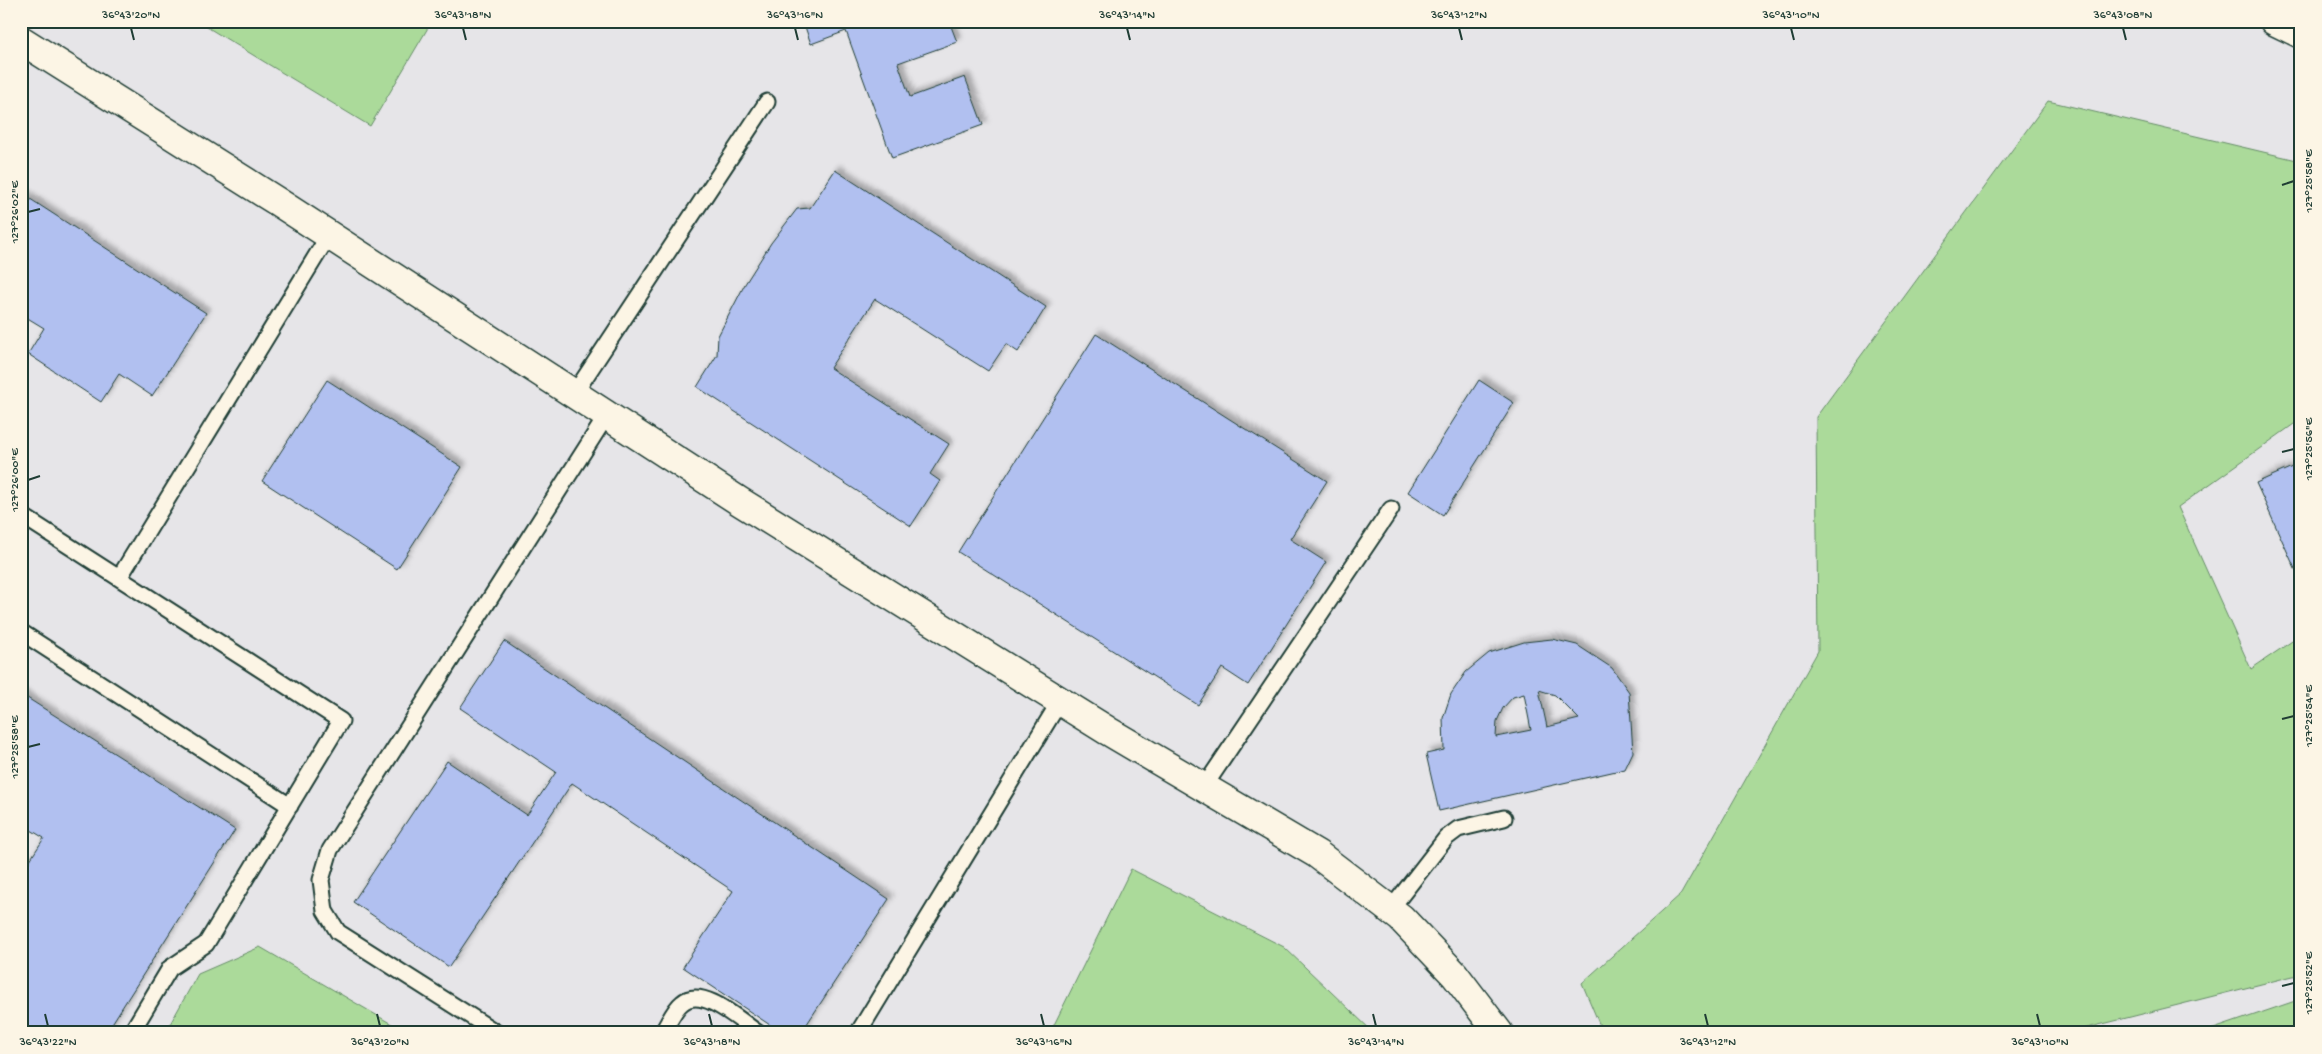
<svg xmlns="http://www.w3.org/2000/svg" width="2322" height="1054" viewBox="0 0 2322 1054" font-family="'Gochi Hand',sans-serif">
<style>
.green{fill:#abda9a;stroke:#658c67}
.building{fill:#b1c0f0;stroke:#1f3d34;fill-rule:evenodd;filter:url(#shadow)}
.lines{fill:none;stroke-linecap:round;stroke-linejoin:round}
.lane-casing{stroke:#1f3d34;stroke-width:19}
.street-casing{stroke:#1f3d34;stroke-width:31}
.secondary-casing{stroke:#1f3d34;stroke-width:31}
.lane{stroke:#fcf5e5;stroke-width:15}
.street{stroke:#fcf5e5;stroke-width:28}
.secondary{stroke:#fcf5e5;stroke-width:28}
.ticks{fill:none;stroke:#1f3d34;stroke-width:2}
.neatline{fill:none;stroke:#1f3d34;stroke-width:2}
.ticks-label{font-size:12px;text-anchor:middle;fill:#1f3d34}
</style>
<defs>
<filter id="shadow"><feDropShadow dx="4.5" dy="-4.5" stdDeviation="2.5" flood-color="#0004"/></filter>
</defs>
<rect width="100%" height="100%" fill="#e6e5e8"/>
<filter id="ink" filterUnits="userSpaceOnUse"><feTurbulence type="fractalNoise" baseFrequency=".02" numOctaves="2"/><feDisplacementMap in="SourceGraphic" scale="10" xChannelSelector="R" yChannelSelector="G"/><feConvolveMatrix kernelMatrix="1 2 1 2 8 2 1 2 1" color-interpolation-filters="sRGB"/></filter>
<g filter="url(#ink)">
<path class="green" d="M197,21H432L370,126Z
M2048,101L2301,161V419L2178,507L2251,669L2301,635V974L2067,1033H1603L1582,983L1681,894L1818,651L1816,417Z
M1131,869L1284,947L1374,1033H1050Z
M260,947L407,1033H165L198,974Z
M2301,999V1033H2202Z"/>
<path class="building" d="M803,21H949L957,42L898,63L910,97L965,77L983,125L892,158L846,31L811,44Z
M835,170L1046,307L1018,352L1006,344L988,371L875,299L830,368L949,444L930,474L940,481L911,526L697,387L717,355L718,336L745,284L771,243L797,209L810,208Z
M21,193L206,313L152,396L119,374L101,402L28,354L44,328L21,314Z
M1096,334L1327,481L1290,539L1326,562L1248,685L1222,668L1198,705L958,552Z
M327,380L462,467L397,569L262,481Z
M1479,380L1514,403L1443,515L1408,492Z
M2301,463V582L2256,483Z
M1552,639L1577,645L1612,668L1629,692L1633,752L1625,769L1439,811L1426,754L1444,750L1443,718L1451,694L1466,672L1489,653L1524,642ZM1539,690L1555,695L1579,719L1547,727ZM1524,694L1531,730L1496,737L1497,721L1503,708L1513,697Z
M504,641L889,899L801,1033H782L683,967L733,891L572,783L449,967L353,902L447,761L527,815L556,772L460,708Z
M21,694L235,830L106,1033H21V874L44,838L21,824Z"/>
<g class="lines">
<g class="lane-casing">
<path id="lane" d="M574,394L767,102
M21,515L341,721L206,944L170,968L131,1033
M119,578L329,235
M21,632L290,806
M1204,787L1391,509
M1390,910L1446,838L1458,829L1504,818
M497,1033L338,932L325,911L321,880L330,850L607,415
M662,1033C668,1024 674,1009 682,1003C702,985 740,1021 758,1033
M858,1033L1060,701"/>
</g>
<g class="street-casing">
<path id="street" d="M21,40L278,202L739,501L1108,731L1317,854L1401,918L1455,975L1499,1033"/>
</g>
<g class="secondary-casing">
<path id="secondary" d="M2274,21L2301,34"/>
</g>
<use href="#lane" class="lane"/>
<use href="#street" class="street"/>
<use href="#secondary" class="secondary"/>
</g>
</g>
<path class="ticks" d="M131,28L134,40M463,28L466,40M795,28L798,40M1127,28L1130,40M1459,28L1462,40M1791,28L1794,40M2123,28L2126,40M2282,185L2294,181M28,212L40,209M2282,452L2294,449M28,480L40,476M2282,719L2294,716M28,747L40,744M2282,986L2294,983M45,1014L48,1026M377,1014L380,1026M709,1014L712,1026M1041,1014L1044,1026M1373,1014L1376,1026M1705,1014L1708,1026M2037,1014L2040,1026"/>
<rect width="2322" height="1054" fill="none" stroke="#fcf5e5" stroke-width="55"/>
<rect x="28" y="28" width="2266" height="998" class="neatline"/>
<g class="ticks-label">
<text x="131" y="18">36°43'20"N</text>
<text x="463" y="18">36°43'18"N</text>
<text x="795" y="18">36°43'16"N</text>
<text x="1127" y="18">36°43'14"N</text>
<text x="1459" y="18">36°43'12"N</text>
<text x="1791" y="18">36°43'10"N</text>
<text x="2123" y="18">36°43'08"N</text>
<text transform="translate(2308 181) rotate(-90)" y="4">127°25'58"E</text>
<text transform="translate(14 212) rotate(-90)" y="4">127°26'02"E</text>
<text transform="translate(2308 449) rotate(-90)" y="4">127°25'56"E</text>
<text transform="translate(14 480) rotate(-90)" y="4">127°26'00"E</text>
<text transform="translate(2308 716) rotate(-90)" y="4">127°25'54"E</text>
<text transform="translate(14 747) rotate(-90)" y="4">127°25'58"E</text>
<text transform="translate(2308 983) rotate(-90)" y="4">127°25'52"E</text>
<text x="48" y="1045">36°43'22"N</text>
<text x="380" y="1045">36°43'20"N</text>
<text x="712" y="1045">36°43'18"N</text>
<text x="1044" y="1045">36°43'16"N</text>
<text x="1376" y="1045">36°43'14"N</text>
<text x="1708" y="1045">36°43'12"N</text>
<text x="2040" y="1045">36°43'10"N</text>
</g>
</svg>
